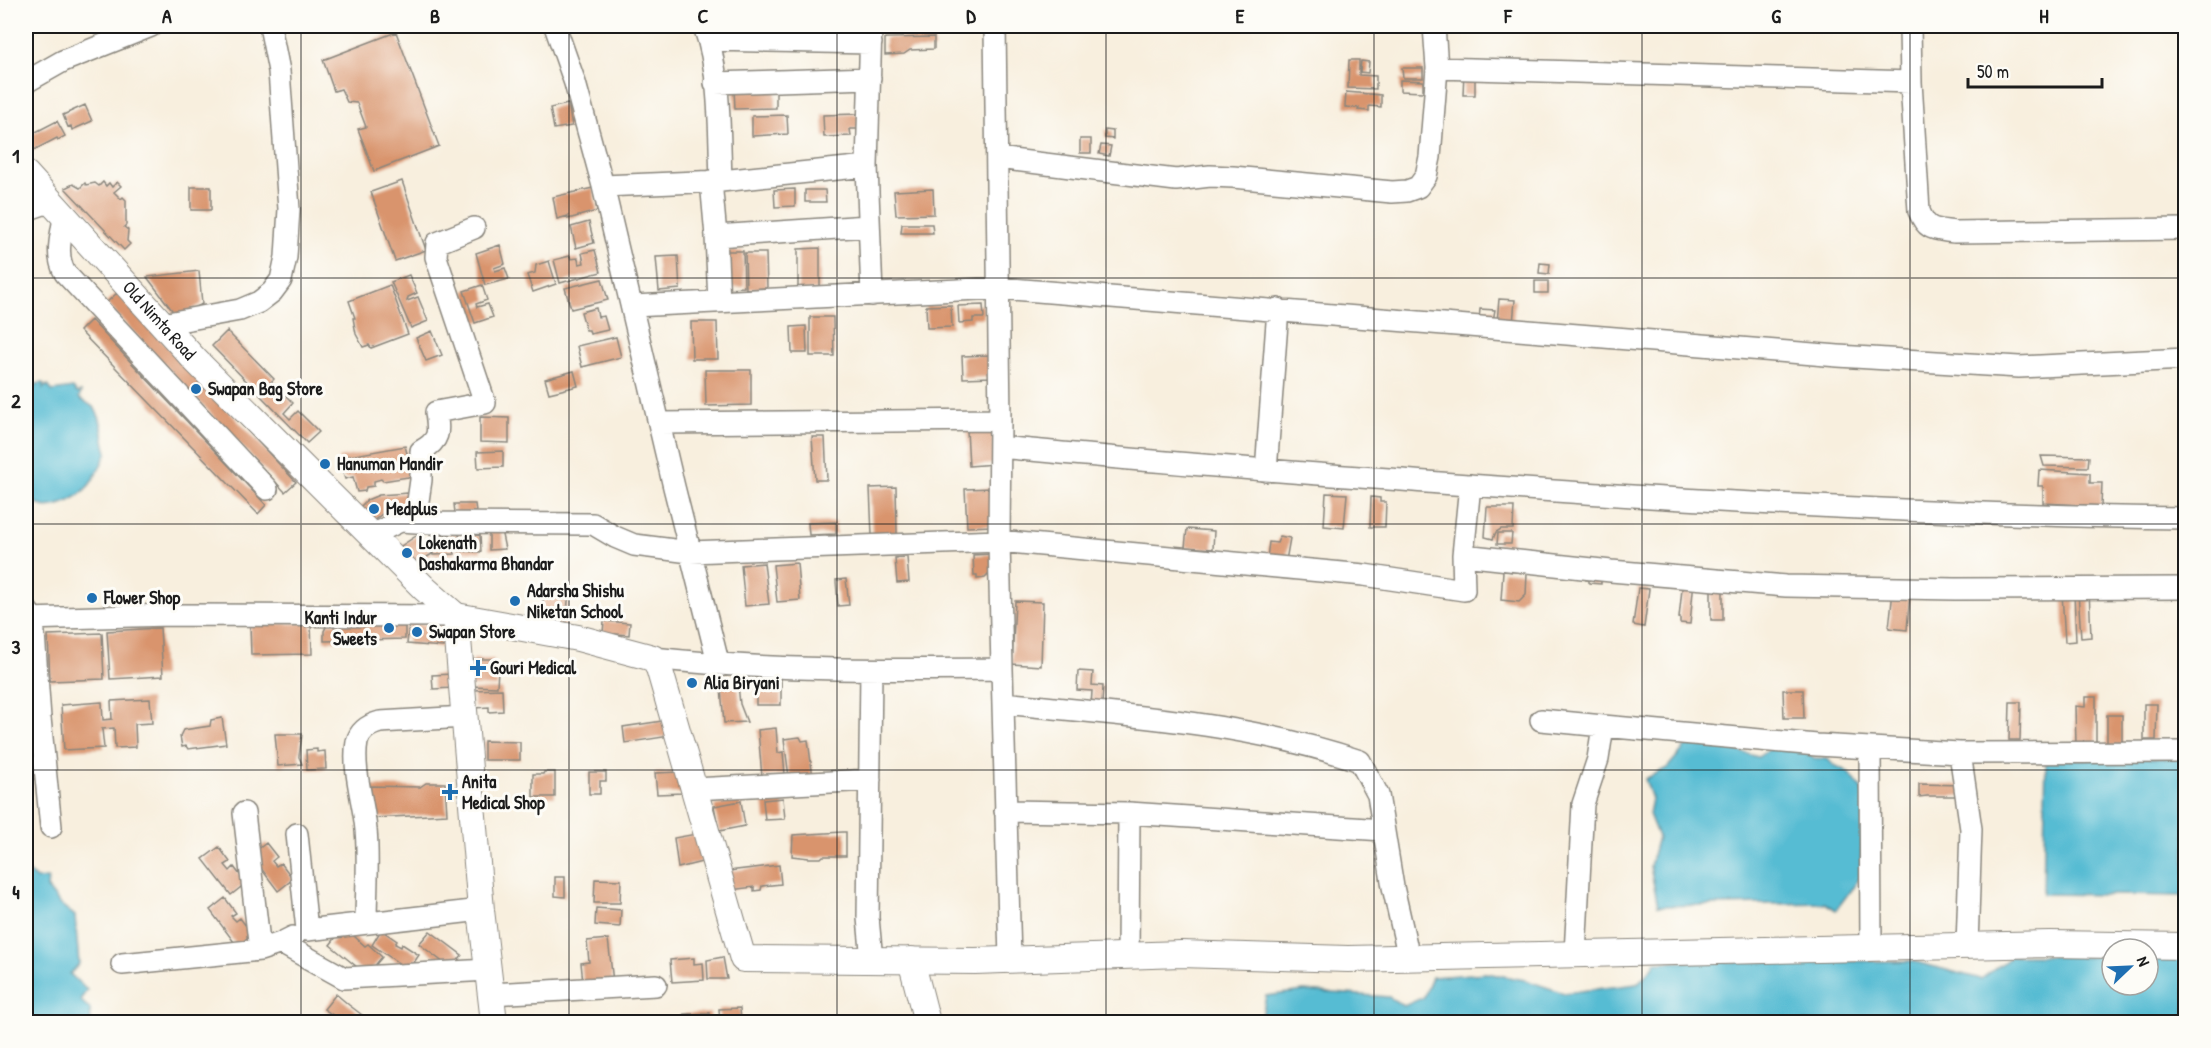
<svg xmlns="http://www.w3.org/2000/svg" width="2211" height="1048" viewBox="0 0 2211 1048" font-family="'Patrick Hand',sans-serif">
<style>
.water{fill:#56bcd3;stroke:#396c78;stroke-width:1.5}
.building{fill:#d9946d}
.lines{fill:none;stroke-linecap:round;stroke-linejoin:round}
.minor-casing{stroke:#8a867d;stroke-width:24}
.tertiary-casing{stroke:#8a867d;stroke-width:28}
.minor{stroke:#fff;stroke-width:21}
.tertiary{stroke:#fff;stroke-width:26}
.grid{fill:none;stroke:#1c1c1c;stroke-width:1.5;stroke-opacity:0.55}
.poi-dot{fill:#1f6fb2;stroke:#fdfcf7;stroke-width:2}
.labels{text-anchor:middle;stroke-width:6;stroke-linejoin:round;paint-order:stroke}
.street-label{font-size:18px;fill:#1c1c1c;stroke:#fdfcf7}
.poi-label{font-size:18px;font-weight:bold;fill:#1c1c1c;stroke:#fdfcf7;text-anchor:start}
.neatline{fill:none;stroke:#1c1c1c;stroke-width:2}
.grid-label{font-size:20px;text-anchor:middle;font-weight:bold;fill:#1c1c1c}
</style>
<rect width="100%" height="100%" fill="#fdfcf7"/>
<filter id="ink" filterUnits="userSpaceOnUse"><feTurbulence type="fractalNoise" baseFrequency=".0167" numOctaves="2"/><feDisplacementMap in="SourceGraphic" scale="12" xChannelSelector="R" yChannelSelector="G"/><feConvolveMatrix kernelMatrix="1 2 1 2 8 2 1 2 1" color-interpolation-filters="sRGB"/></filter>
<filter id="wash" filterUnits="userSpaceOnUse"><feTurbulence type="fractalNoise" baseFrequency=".008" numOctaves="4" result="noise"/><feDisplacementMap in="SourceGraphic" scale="24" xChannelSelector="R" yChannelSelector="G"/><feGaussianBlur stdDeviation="1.35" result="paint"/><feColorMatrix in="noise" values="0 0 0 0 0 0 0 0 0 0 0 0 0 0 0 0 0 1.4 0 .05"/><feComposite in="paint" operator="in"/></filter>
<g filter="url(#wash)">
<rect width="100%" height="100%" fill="#f8efde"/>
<path class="water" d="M42,383L44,384L43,388L48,385L52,391L73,388L77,393L81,392L79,398C84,402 91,404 95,409C104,422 102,439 107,452C96,476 88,496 61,504C55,506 48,508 42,506C37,504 33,500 29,498L26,499V394L34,389L36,384Z
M1737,741V751L1758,757L1775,745L1805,750L1814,758L1828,759C1832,766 1838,766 1845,770C1854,777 1859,785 1865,794L1860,878L1836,910L1825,903L1658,906L1650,866L1658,837L1649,814L1652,799L1645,779L1667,768L1686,746L1708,742Z
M2185,758V896L2043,894L2046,759Z
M26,869L36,879L48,878L47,888L60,904L75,916L79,964L70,974L87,990L80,1000L90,1009L91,1022H26Z
M2012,956L2112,957V985H2148V957H2185V1022H1261L1266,996L1304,991L1389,997L1404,1006L1424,997L1432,977L1486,973L1525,980L1564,993L1637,984L1654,966L1655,962L1912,961L1981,979Z"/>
<g id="blocks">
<path class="building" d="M1441,26H1469V33H1441Z
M396,32L439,146L374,171L358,129L366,127L357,103L347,102L341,89L334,91L323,60Z
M934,37V49L910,50L904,54L885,55V38Z
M1349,60H1359V75L1376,76V89L1348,88Z
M1361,61L1369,62L1368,73L1360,72Z
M1402,68H1423V78H1403Z
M1464,71H1475V95H1463Z
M1400,80L1423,81V92L1400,91Z
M734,89H776V108L735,109Z
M1346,92L1381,95V107L1369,106V111L1358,110L1359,108L1345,107Z
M568,104L572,126L554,129L550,108Z
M85,105L92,121L72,130L71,126L68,127L63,115Z
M858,114L859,129H850L851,136L824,137L823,115Z
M787,115L788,134L752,136V116Z
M57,121L65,136L58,140L57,138L32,151L28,143L26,145V137Z
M1105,130L1113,131V139L1105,138Z
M1080,139H1091V153H1080Z
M1101,145L1111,146L1109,156L1099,154Z
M402,181L426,250L395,261L371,192Z
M103,182L106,186L109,183L112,187L117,182L121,186L114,192L121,199L123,197L126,200V225L124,227L128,230L127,241L130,244L124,250L65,188L73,184L80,188L85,183L86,185L95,183L99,186Z
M191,187H211V210H191Z
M593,188L597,211L568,219V216L557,219L553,197Z
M795,189V206L775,207L774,190Z
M933,189L934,214L896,215L894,191Z
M805,190H825L826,202H805Z
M589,222L594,243L576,248L571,227Z
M902,224H932L933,233H901Z
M500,245L505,264L494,268L495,271L505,268L509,279L485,285L476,253Z
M820,248V290L798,291V249Z
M595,250L601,272L560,283L554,260L570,256L571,259L578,258L579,264L584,263L582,253Z
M725,251H743L744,287L726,288Z
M745,253H766L767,288L746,289Z
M678,256L680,289L659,291L656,257Z
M549,261L556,284L533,292L527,275L535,273L536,265Z
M1540,263L1550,264L1549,274L1539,273Z
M199,271L202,304L178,318L147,277Z
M409,275L417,293L408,297L407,301L418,297L428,321L411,328L391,282Z
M602,279L608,300L571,309L565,288Z
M1535,281H1548V293H1535Z
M390,285L408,334L371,348L369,345L363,347L356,334L353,318H355L349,301Z
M482,285L487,300L476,304L477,307L488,304L493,317L475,323L464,291Z
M117,293L296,482L285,492L106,303Z
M1499,299L1515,300L1513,324L1497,322Z
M951,305L952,327L927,328L926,306Z
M983,305L984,318H973V322L959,323L958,306Z
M596,308L598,317L604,316L608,330L590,334L589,330H586L581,312Z
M1480,309L1495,310L1493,321L1479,320Z
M810,317H833L834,356H810Z
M91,320L266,505L258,514L80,331Z
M691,322H717L718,359H692Z
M806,326L807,353H792L791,327Z
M227,331L274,379L259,394L212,346Z
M432,331L442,355L426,361L416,338Z
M616,337L621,357L582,367L577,346Z
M991,355L992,377L963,378L962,356Z
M705,370H751V405L706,406Z
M574,371L578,386L549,393L545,379Z
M273,383L293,403L284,413L290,419L298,411L319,432L307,443L260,395Z
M480,417L509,418V443L480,442Z
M967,430H993L995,464L969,466Z
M812,437H825L827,480H815Z
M405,446L408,457L415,456L411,480L408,477L383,481L381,479L374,481V486L366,487L365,491L357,492L353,477L345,479L338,458Z
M503,451V467L478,468L477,452Z
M2041,456L2089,457L2088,467L2044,466Z
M2039,470L2090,473V483H2102L2101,506L2043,503V486H2038Z
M896,487L897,534L872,535L870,488Z
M993,488L994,526L967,527L965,489Z
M408,493L409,505L391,507L368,525L357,510L367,500L379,495Z
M1326,493L1347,494L1344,528L1324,526Z
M1371,497L1380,498V502H1386L1385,527H1370Z
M454,504H475L476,512L455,513Z
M1487,507H1514L1513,529H1501L1496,532L1493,539L1485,537Z
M836,522V534L809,535L808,523Z
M1187,529L1214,531L1213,549L1185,547Z
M501,530L505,549L489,550V531Z
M1498,533H1512L1511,544H1497Z
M419,534L432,554L408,569L395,550Z
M459,534L460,546H454L455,554L433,555L432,536Z
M480,535L481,552L458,551V547L466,546L467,536Z
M1280,536L1290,538L1286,561L1267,558L1269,542L1277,543Z
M993,554L994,575H988L985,578L977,579V575H974L973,555Z
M907,557L909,582L897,583L895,558Z
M764,563L769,604L745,606L741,565Z
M797,563L800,600L777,602L773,565Z
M1503,571L1527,573L1526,595L1519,602L1501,600Z
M1587,572L1601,573V584L1589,583V580H1586Z
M846,579L849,605L838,606L836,580Z
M1683,579L1694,580L1690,624L1680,623V618H1679Z
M1711,581H1723V620H1711Z
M544,587L569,589L566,626L541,623Z
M1638,588L1649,589L1644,627L1633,625Z
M2089,590L2091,637L2081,638L2078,591Z
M1893,591L1910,593L1907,630L1889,628Z
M2062,593H2074L2076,641L2065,642Z
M1015,601L1043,602L1041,666L1012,664Z
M604,621L630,623L629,635L603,633Z
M405,622V639L324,641V631L328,623Z
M311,623L312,654L251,655L250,624Z
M409,623L445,627L443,647L407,644Z
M160,628L163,676L110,679L107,631Z
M102,633L104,679L50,681L48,635Z
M473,659H494L493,669H498L497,687L470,686Z
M1078,671L1093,672L1092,685L1103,686L1102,706H1091L1092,691L1077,690Z
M453,674L454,688L433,689L432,675Z
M737,675L740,704L747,722L724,723L720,677Z
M756,679H781V705H756Z
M502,689L503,711L489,712V707L474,708L473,690Z
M1783,690H1803L1804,718H1784Z
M2085,697H2096V744H2076L2075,706L2085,707Z
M150,699L152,723L135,724L136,747L115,748L114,728L102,729L104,748L64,750L61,705L102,702L103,720L112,719L111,701Z
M2010,702H2021L2020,740H2009Z
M2144,704H2157L2156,740H2144Z
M2107,715H2122V746H2107Z
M222,718L226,744L188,749L186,746L182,747L180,736L183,730L210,726L211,720Z
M662,721L670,736L625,743L623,727Z
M776,728L778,753L783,752L785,774L762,777L758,730Z
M275,734H302L299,757L302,764L278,766Z
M800,737L802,741L808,740L813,778L789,777L784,739Z
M484,741L520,742V760H484Z
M317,749V752L325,751L326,769L307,770L306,750Z
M544,772H555V797H533V774H543Z
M589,772H606V781H600V794H589Z
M678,772V782H683V793L657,794L655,773Z
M426,783H445L447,814L373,818L369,786L420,787Z
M1919,784L1963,785V796H1927L1919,797Z
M783,798L785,819L765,820L763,800Z
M741,801L745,826L719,831L714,806Z
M843,832H846V856H823L821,858H809L792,856L793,835Z
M696,834L702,862L678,868L674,838Z
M266,843L277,857L272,861L276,866L281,863L293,879L278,891L251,855Z
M219,847L230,862L225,865L230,871L234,867L246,883L231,895L203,859Z
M779,865L781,884L762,886L761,890L754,891V887L730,890L728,871Z
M555,877H565V897L555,896Z
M595,879L621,880L620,903H594Z
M225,898L236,913L231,916L236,921L240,918L252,934L237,946L210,910Z
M596,908L621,910L620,927L595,925Z
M344,927L365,946L368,944L382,957L367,975L330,945Z
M381,930L397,941L395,944L401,947L402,944L419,955L409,970L372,945Z
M430,931L462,955L452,969L419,944Z
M608,939L613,982H583L581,963L589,962L587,941Z
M723,957L727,979H708L707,960Z
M694,958V964L703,963L704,980L672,982L670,960Z
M336,994L349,1005L370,1021L343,1022L324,1009Z
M740,1008L741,1022H720L719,1009Z
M710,1013L711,1022H684V1014Z"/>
</g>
</g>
<g filter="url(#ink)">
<use href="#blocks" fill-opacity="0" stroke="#8a867d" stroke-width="1.5"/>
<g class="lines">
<g class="minor-casing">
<path id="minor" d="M555,26L575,83L603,186L674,487L719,666
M704,26C721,74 719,130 721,181
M871,26L867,166L872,295
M1910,26L1911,82L1919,211C1927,231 1934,229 1954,232L2186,229
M709,40L871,43
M1437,68L1911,82
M26,82L63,61L151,26
M715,83L870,78
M997,158L1176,180L1210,176L1233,177L1392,192L1407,191L1418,187L1426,176L1430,157L1437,68L1434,26
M711,181L716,236L719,302
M603,186L721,181L867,166
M26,210L49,202
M64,218C61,237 55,255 65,273L267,489
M716,236L868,226
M633,306L999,288L1838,356L2019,367L2186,359
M162,324L240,310L259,302L272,292L281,280L286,257L289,209L279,71L270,26
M659,423L1000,420
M1000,447C1147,462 1293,472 1440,483C1688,501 1937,515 2186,518
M1266,471L1278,309
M1470,485L1463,555L1611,571L1786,586L1955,589L2186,588
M415,522L421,480V451C440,440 439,433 436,412L485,403L436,257L437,243L474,228
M372,535L400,521L432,523L593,524L615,537L634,545L690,552L999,541L1364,575L1464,590L1463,555
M26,609L33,619L40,718L51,827
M26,619L169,615L456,616
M653,658C769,671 885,670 1002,669L999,541L1000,420L995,26
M1002,669L1010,960
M871,670L868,918L872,960
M1003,703C1122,715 1246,722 1360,761L1378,795L1393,887L1409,958
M1541,720L1603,726L1598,759L1583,804L1575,954
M1603,726L1817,745L1960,753L2186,752
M1870,748L1871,949
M1960,753L1971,829L1967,946
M694,789L870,780
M1005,811L1129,813L1128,956
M244,813L260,950
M1129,813L1383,830
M297,834L307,930L481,910
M366,923C366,892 369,861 366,830C364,803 352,769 357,742C360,730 369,725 380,722L465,717
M281,943L344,978L488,970
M122,964L260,950L281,943L293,937
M491,994L656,985"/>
</g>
<g class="tertiary-casing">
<g id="tertiary">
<path id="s1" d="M26,174L196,361L425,589L456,616L481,910L494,1022"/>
<path d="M456,616L578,638L653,658L659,668L743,959L975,961L1181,954L1348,959L2050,944L2186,946"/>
<path d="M911,960L927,1022"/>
</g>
</g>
<use href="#minor" class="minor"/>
<use href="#tertiary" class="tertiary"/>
</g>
</g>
<path class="grid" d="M301,26V1022M569,26V1022M837,26V1022M1106,26V1022M1374,26V1022M1642,26V1022M1910,26V1022M26,278H2186M26,524H2186M26,770H2186"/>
<g class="poi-dot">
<circle cx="196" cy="389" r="6"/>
<circle cx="325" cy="464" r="6"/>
<circle cx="374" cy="509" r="6"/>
<circle cx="407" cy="553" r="6"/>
<circle cx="92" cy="598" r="6"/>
<circle cx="515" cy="601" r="6"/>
<circle cx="389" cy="628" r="6"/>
<circle cx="417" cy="632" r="6"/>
<path d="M475 659h6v6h6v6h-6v6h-6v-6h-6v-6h6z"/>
<circle cx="692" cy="683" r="6"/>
<path d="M447 783h6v6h6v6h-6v6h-6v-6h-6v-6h6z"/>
</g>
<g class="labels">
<g class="street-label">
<text dy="6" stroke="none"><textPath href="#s1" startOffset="198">Old Nimta Road</textPath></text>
</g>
<g class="poi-label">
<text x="208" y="395">Swapan Bag Store</text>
<text x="337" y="470">Hanuman Mandir</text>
<text x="386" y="515">Medplus</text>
<text x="419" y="549">Lokenath<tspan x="419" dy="21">Dashakarma Bhandar</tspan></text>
<text x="527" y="597">Adarsha Shishu<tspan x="527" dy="21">Niketan School</tspan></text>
<text x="104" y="604">Flower Shop</text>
<text x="377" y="624" text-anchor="end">Kanti Indur<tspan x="377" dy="21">Sweets</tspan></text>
<text x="429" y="638">Swapan Store</text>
<text x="490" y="674">Gouri Medical</text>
<text x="704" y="689">Alia Biryani</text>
<text x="462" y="788">Anita<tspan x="462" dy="21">Medical Shop</tspan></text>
</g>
</g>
<rect width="2211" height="1048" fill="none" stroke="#fdfcf7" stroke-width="66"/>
<g transform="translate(2130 967) rotate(67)"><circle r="28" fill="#fdfcf7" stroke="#a3a29f" stroke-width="1.5"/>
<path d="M0-4.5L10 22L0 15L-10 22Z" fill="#1f6fb2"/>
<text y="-9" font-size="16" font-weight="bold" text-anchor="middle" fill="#1c1c1c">N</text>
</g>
<path d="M1968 78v9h134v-9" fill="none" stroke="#1c1c1c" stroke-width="3"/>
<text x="1977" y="78" font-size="18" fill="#1c1c1c" stroke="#fdfcf7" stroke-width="4.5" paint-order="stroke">50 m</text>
<rect x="33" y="33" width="2145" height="982" class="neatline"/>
<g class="grid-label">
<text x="167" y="23">A</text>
<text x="435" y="23">B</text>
<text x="703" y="23">C</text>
<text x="971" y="23">D</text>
<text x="1240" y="23">E</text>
<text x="1508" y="23">F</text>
<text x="1776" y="23">G</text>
<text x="2044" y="23">H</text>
<text x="16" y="163">1</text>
<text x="16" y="408">2</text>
<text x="16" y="654">3</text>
<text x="16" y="899">4</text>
</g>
</svg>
